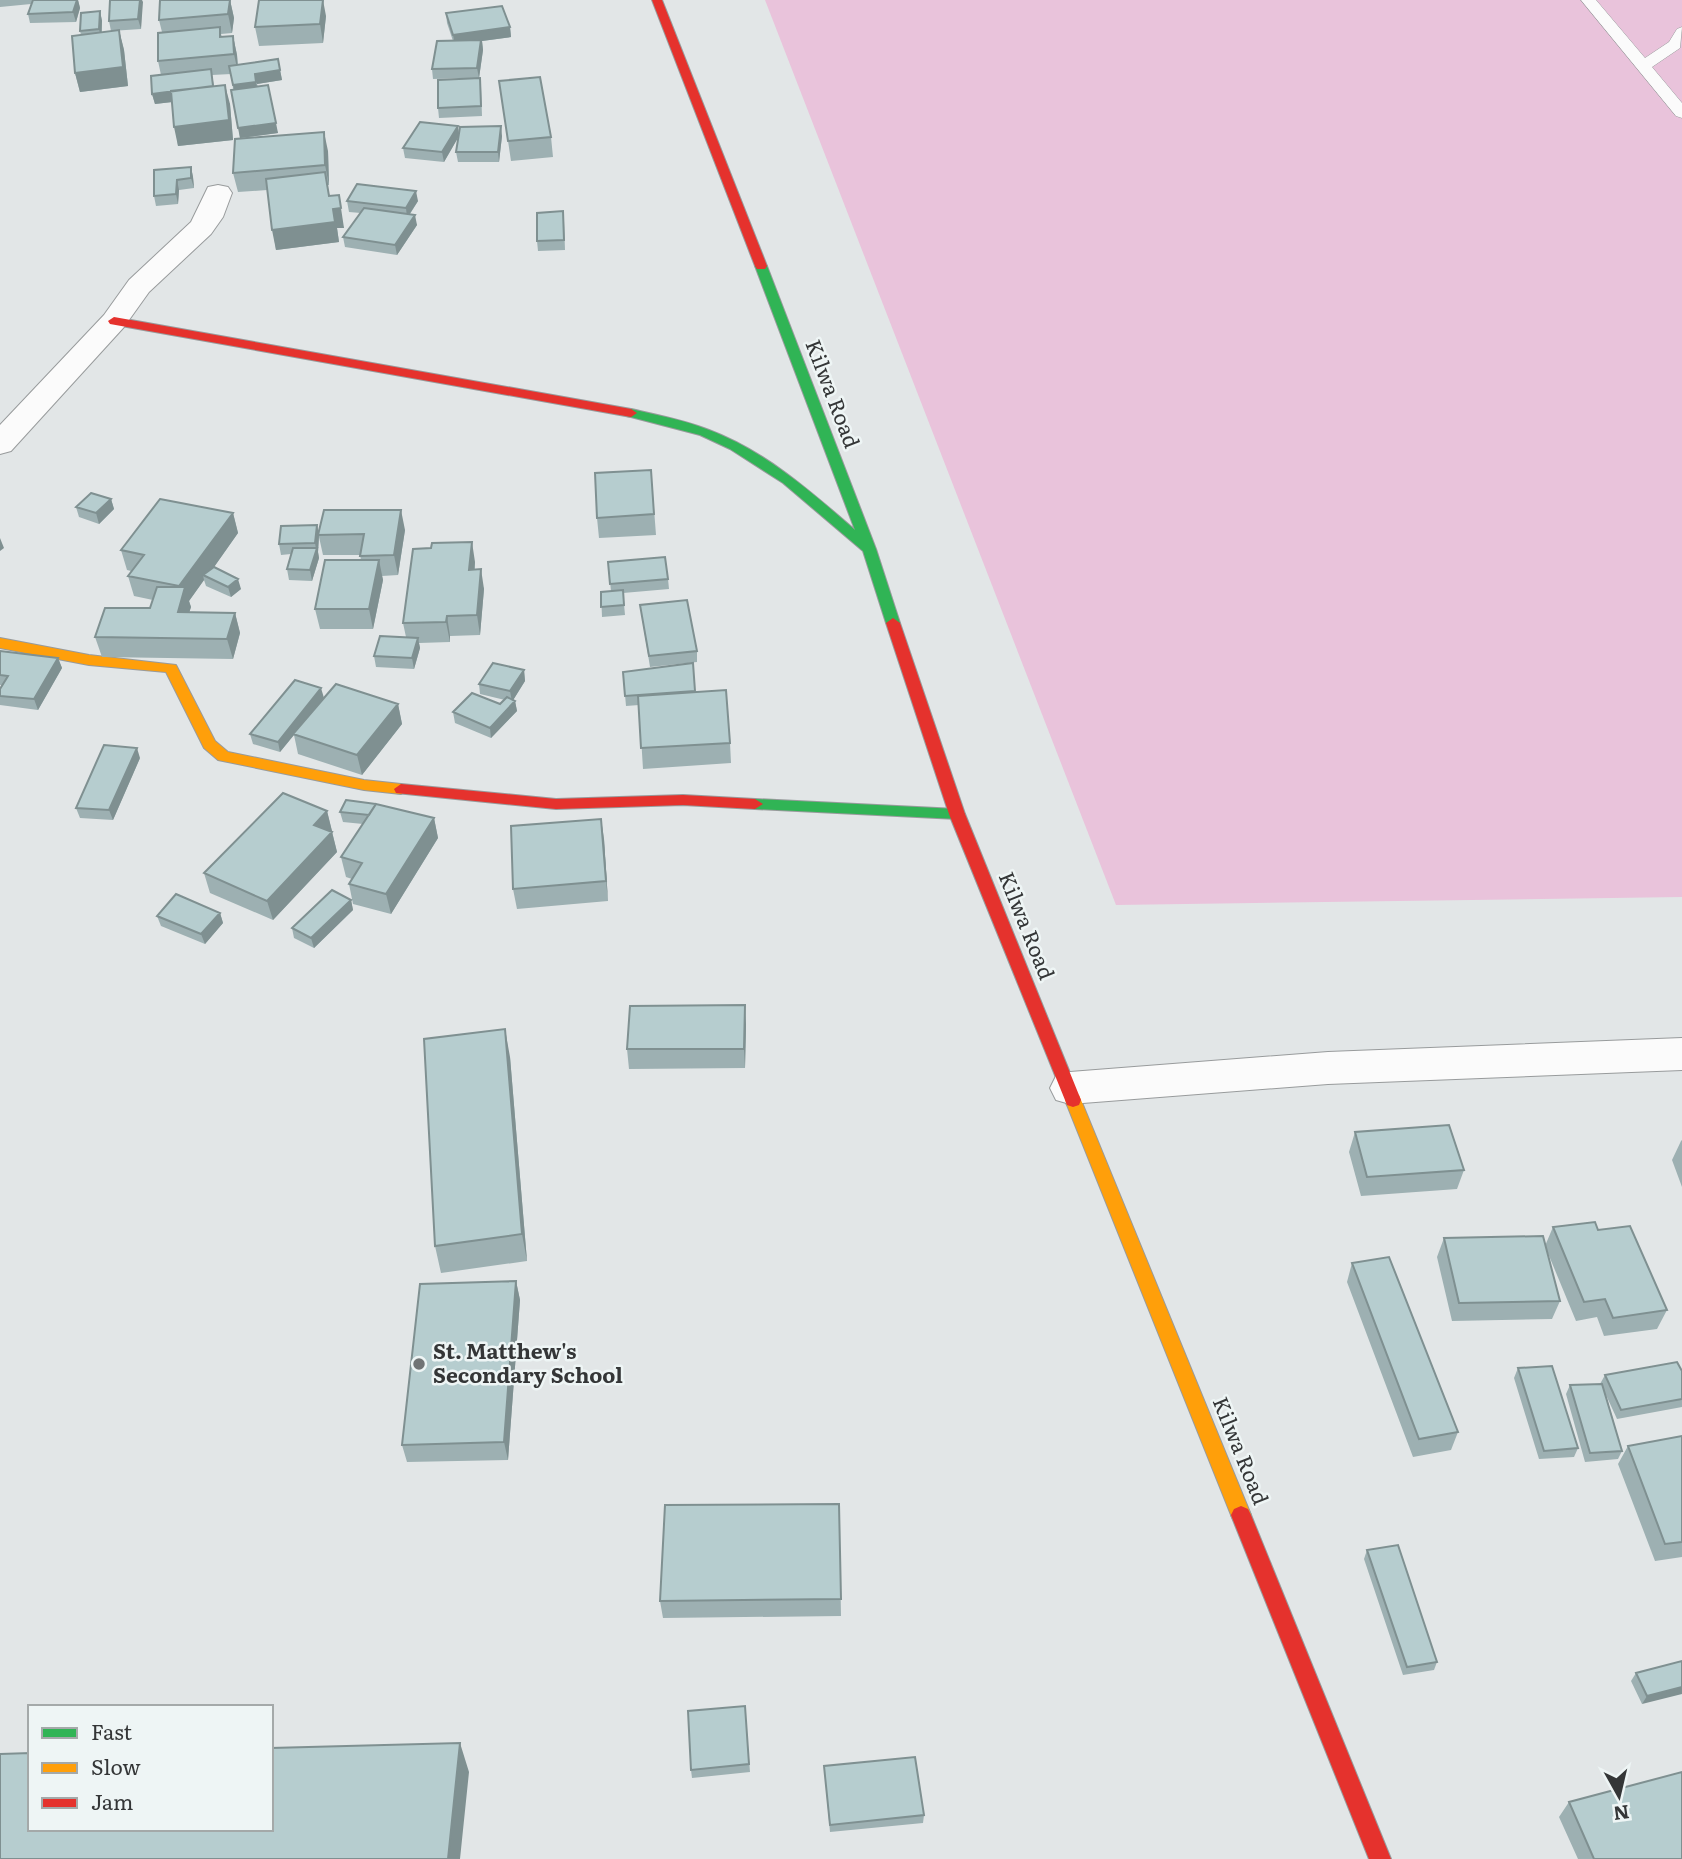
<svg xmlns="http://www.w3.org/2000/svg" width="1682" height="1859" viewBox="0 0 1682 1859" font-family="Literata,serif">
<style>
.green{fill:#e9c3db}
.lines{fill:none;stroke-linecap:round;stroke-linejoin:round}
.lane-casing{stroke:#989b9c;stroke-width:1}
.street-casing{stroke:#989b9c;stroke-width:2}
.fast-casing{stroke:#989b9c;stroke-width:2}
.slow-casing{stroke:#989b9c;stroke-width:2}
.jam-casing{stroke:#989b9c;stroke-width:2}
.lane{fill:#fbfbfb;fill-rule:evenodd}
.street{fill:#fbfbfb;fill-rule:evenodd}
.fast{fill:#30b455;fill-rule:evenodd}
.slow{fill:#ff9f0a;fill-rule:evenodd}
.jam{fill:#e5322d;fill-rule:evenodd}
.wall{fill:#9db0b2}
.shaded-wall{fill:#7f9091}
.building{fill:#b6cdcf;stroke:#7f9091;stroke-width:2}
.poi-dot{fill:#717475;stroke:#eef5f5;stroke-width:2.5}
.labels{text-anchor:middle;stroke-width:5;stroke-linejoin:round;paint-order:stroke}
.street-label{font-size:21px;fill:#343637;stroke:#eef5f5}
.poi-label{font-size:21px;font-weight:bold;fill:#343637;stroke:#eef5f5;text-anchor:start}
</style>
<rect width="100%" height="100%" fill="#e2e6e7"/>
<path class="green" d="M765,0H1682V897L1116,905Z"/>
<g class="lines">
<g class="lane-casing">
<path id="lane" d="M1581,0H1596L1645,58L1669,42L1677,29L1682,27L1680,48L1652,67L1682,103V118L1676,116Z"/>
</g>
<g class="street-casing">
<path id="street" d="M218,185L228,187L232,193L223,217L211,234L149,292L124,327L11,451L0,454V425L104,315L129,280L191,222L208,187Z
M1682,1038V1070L1328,1084L1070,1104L1056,1100L1050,1088L1056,1076L1070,1072L1328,1052Z"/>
</g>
<g class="fast-casing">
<path id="fast" d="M761,262L767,266L876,549L900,623L898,626L893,628L886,623L863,551L783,483L730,449L700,435L627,416L625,413L631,409C657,415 684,420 709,430C765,451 810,491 855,530L755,266Z
M755,799L957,809L965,814L957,819L755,809L747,804Z"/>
</g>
<g class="slow-casing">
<path id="slow" d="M0,638L89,655L176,665L215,741L228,752L364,780L401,784L408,789L401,794L364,790L218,760L204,748L166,672L89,665L0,648Z
M1073,1093L1079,1095L1081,1100L1251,1515L1248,1521L1241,1524L1234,1521L1231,1515L1065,1100L1067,1095Z"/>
</g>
<g class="jam-casing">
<path id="jam" d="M652,0H662L767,266L765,269H757L755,266Z
M114,317L631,409L637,413L631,417L110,324L108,321Z
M893,618L900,623L965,814L1081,1100L1079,1105L1073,1107L1067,1105L1065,1100L949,814L886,623Z
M401,784L556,799L683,795L755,799L763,804L755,809L683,805L556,809L396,793L394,789Z
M1241,1506L1248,1509L1251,1515L1391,1859H1369L1231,1515L1234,1509Z"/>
</g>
<use href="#lane" class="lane"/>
<use href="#street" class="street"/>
<use href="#fast" class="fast"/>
<use href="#slow" class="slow"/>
<use href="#jam" class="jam"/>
</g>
<path class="wall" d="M0,0H78L80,8L76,22L30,23L28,14L31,4L0,7Z
M110,0H142L141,29L111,31L109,21Z
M230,0L234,18L232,33L221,34L222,37L233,36L237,55L238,65L278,59L282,80L257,84L278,133L240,138L231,74L212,75L214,86L230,104L233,140L178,146L172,102L155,104L152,94L161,75L158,61L162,32L159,20Z
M100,11L102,21V33L119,30L124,50L128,86L80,92L75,73L81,35L80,31Z
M446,13L510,27L511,37L482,41L483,50L479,78H480L481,87L482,116L439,118L438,108L465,78L433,79L432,69L453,41L447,23Z
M326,16L323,43L259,46L255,27Z
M499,81L551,137L553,157L511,161Z
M458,126L459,136H502L499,162H458L456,152L459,136L444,162L405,158L403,148Z
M328,151L329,185H327L329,196L344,228H337L339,242L276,250L267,190L238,192L233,173Z
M191,167L193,177L194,188L179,190L178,204L156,206L154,196Z
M347,201H418L410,214L417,225L397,255L345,247L343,237L361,213L349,212Z
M564,221L565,250L538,251L537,241Z
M651,470L656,535L599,538L597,518Z
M111,499L114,509L99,524L79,517L76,507Z
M233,513L238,533L214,567L241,589L231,597L206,586L204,580L189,601L191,607L189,612L235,613L240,633L233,659L102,657L95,637L150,608L153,600L134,596L128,576L131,571L127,570L121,550Z
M317,525L319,533L405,530L398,575L382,576L383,580L373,629H320L315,609L361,560L360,555H323L319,537L318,552L319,558L312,581L289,580L287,569L291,554L281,555L279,544Z
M475,562V569L484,589L480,635L450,636V642L419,643L420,648L414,669L376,667L374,656L406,637L403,623Z
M608,562L668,579L669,589L623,593L625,615L602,617L601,592L611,591Z
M640,605L697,651V662L650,667Z
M0,651L58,658L62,668L38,710L0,705V689L2,685H0Z
M693,663L695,692L730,743L731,763L643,769L639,705L626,706L623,672Z
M524,670L525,681L513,700L515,701L517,711L491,738L455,723L453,712L500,704L505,700L480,694L479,684Z
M324,698L398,704L402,724L362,775L298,754L294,735L280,752L253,744L250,734Z
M140,758L113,820L80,818L76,808Z
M327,811L337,852L273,920L210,893L204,873Z
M340,812L434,818L438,838L391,914L353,904L349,884L352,879L346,877L341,857L363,824L343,822Z
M604,839L608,901L517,909L513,889Z
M351,900L353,910L314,948L294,938L292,928Z
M220,913L223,923L205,944L161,926L157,916Z
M746,1024L745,1068L629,1069L627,1049Z
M510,1057L527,1261L441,1273L435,1246Z
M1355,1132L1464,1170L1457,1189L1361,1196L1349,1152Z
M1682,1140V1187L1672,1160L1681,1141Z
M1553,1227L1598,1230L1667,1310L1657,1329L1604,1336L1597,1317L1576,1321L1545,1246Z
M1444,1238L1560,1301L1552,1319L1452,1321L1437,1257Z
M1352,1263L1458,1432L1451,1450L1413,1457L1347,1282Z
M516,1281L520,1300L508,1460L407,1462L402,1445Z
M1518,1368L1578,1448L1574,1457L1539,1459L1514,1378Z
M1682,1371V1407L1617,1419L1606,1395L1622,1451L1618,1459L1585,1462L1566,1394L1570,1385L1600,1384L1605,1375Z
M1682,1436V1557L1655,1561L1618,1464L1628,1446Z
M839,1504L841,1616L663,1618L660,1601Z
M1367,1550L1437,1662L1434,1670L1403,1675L1364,1559Z
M1682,1661L1642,1704L1631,1681L1636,1673Z
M745,1706L750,1772L692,1778L691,1770Z
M824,1766L924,1815L923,1823L830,1832Z
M1569,1802L1682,1859H1578L1559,1817Z"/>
<path class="shaded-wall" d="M77,0H78L80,8L76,22L73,12Z
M140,0H142L143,2L141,29L138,19Z
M230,0L234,18L232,33L228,14Z
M323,0L326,16L323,43L320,24Z
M100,11L102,21L101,39L99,29Z
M510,27L511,37L482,41L483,50L479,78L477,68L455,45L453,35Z
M119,30L124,50L128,86L80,92L75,73Z
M233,36L237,55L238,73L234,54Z
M211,69L215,97L155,104L152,94Z
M280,70L282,80L257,84L255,74Z
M256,82L258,92L235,95L233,85Z
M225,85L230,104L233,140L178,146L174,127Z
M276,123L278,133L240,138L238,128Z
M458,126L459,136L444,162L442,152Z
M501,126L502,136L499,162L498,152Z
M324,132L328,151L329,185L325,165Z
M191,167L193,177L194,188L191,178Z
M177,180L179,190L178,204L176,194Z
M416,191L418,201L407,218L406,208Z
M339,195L344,228H337L339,242L276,250L272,230Z
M415,215L417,225L397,255L395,245Z
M111,499L114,509L99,524L96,513Z
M401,510L405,530L398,575L394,555Z
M233,513L238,533L207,577L203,575L204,580L189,601L191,607L183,633L178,612L179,586Z
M317,525L319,535L318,552L319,558L312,581L310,570L316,549L315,543Z
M0,538L4,548L0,551Z
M472,542L475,562L472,590L469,570Z
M379,560L383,580L373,629L369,609Z
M481,569L484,589L480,635L477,615Z
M238,579L241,589L231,597L228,587Z
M235,613L240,633L233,659L227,639Z
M447,616L450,636V642L446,622Z
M418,638L420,648L414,669L412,658Z
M58,658L62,668L38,710L34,699Z
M524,670L525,681L512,702L510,691Z
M321,688L324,698L280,752L278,742Z
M515,701L517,711L491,738L490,728Z
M398,704L402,724L362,775L357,755Z
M137,748L140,758L113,820L109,810Z
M327,811L332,831L320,845L314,825Z
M434,818L438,838L391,914L386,894Z
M601,819L604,839L608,901L606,881Z
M332,832L337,852L273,920L267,901Z
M351,900L353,910L314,948L311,938Z
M220,913L223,923L205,944L201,934Z
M745,1005L746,1024L745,1068L744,1049Z
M505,1029L510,1057L527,1261L522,1234Z
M516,1281L520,1300L508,1460L504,1442Z
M1682,1687V1694L1642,1704L1647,1696Z
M460,1743L469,1772L460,1859H448Z"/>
<path class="building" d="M33,0H77L73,12L28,14Z
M110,0H140L138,19L109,21Z
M160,0H230L228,14L159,20Z
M259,0H323L320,24L255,27Z
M502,6L510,27L453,35L446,13Z
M100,11L99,29L80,31L81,13Z
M220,27V37L233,36L234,54L158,61V33Z
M119,30L123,67L75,73L72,36Z
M481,40L477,68L432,69L437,41Z
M278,59L280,70L255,74L256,82L233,85L229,66Z
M211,69L213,86L152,94L151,76Z
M540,77L551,137L508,141L499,81Z
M480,78L481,106L438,108V80Z
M225,85L229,120L174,127L171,91Z
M268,85L276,123L238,128L231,90Z
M420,122L458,126L442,152L403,148Z
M501,126L498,152H456L460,127Z
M324,132L325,165L233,173L235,139Z
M191,167V178L177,180L176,194L154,196V170Z
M325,172L329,196L339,195L341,208L333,209L335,222L272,230L266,179Z
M357,184L416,191L406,208L347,201Z
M364,208L415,215L395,245L343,237Z
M563,211L564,240L537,241V213Z
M651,470L654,514L597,518L595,473Z
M91,493L111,499L96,513L76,507Z
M160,499L233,513L179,586L128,576L144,555L121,550Z
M324,510H401L394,555L360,556L364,534L318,535Z
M317,525L315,543L279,544L281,526Z
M472,542L469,570L481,569L477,615L447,616L446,622L403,623L413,549L431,548L432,543Z
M293,548H317L310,570L287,569Z
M665,557L668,579L610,584L608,562Z
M325,560H379L369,609H315Z
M214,567L238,579L228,587L203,575Z
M157,587H185L178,612L235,613L227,639L95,637L105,608H150Z
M623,590L624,605L601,607V592Z
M687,600L697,651L649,656L640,605Z
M380,636L418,638L412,658L374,656Z
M0,651L58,658L34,699L0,696V689L8,676L0,675Z
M493,663L524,670L510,691L479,684Z
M693,663L695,691L625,696L623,672Z
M295,680L321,688L278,742L250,734Z
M336,684L398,704L357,755L293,734Z
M726,690L730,743L641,748L638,696Z
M472,693L500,704L507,697L515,701L490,728L453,712Z
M104,745L137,748L109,810L76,808Z
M283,793L327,811L314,825L332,832L267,901L204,873Z
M346,800L376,804L369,815L340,812Z
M376,804L434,818L386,894L349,884L362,863L341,857Z
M601,819L606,881L513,889L511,826Z
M332,890L351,900L311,938L292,928Z
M176,894L220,913L201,934L157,916Z
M745,1005L744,1049H627L630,1006Z
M505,1029L522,1234L435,1246L424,1039Z
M1449,1125L1464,1170L1367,1177L1355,1132Z
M1595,1222L1598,1230L1630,1226L1667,1310L1613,1318L1605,1299L1584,1302L1553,1227Z
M1543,1236L1560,1301L1459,1303L1444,1238Z
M1389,1257L1458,1432L1419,1439L1352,1263Z
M516,1281L504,1442L402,1445L420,1284Z
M1677,1362L1682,1371V1399L1621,1410L1605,1375Z
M1552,1366L1578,1448L1544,1451L1518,1368Z
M1602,1384L1622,1451L1590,1453L1570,1385Z
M1682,1436V1542L1665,1544L1628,1446Z
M839,1504L841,1599L660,1601L665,1505Z
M1398,1545L1437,1662L1407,1667L1367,1550Z
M1682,1661V1687L1647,1696L1636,1673Z
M745,1706L749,1764L691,1770L688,1711Z
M460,1743L448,1859H0V1754L30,1753V1829H271V1748Z
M915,1757L924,1815L830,1825L824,1766Z
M1682,1772V1859H1594L1569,1802Z"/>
<circle class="poi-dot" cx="419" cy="1364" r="7"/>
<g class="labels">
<g class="street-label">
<text transform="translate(832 394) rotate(69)" y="7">Kilwa Road</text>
<text transform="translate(1026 926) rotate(68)" y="7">Kilwa Road</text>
<text transform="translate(1240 1451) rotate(68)" y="7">Kilwa Road</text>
</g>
<g class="poi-label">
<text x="433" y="1359">St. Matthew's<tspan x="433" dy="24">Secondary School</tspan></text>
</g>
</g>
<rect x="28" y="1705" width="245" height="126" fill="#eef5f5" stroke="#a4a9a9" stroke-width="2"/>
<rect x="42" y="1728" width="35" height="10" fill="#30b455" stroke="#a4a9a9" stroke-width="2"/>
<text x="91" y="1740" font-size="21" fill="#343637">Fast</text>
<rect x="42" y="1763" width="35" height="10" fill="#ff9f0a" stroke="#a4a9a9" stroke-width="2"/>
<text x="91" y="1775" font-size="21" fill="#343637">Slow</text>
<rect x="42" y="1798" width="35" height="10" fill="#e5322d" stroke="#a4a9a9" stroke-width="2"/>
<text x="91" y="1810" font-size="21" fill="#343637">Jam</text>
<g transform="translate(1619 1796) rotate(172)" stroke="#eef5f5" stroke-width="5" paint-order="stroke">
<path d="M0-5L12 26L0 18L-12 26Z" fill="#343637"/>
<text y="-10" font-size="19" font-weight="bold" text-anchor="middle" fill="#343637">N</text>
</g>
</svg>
